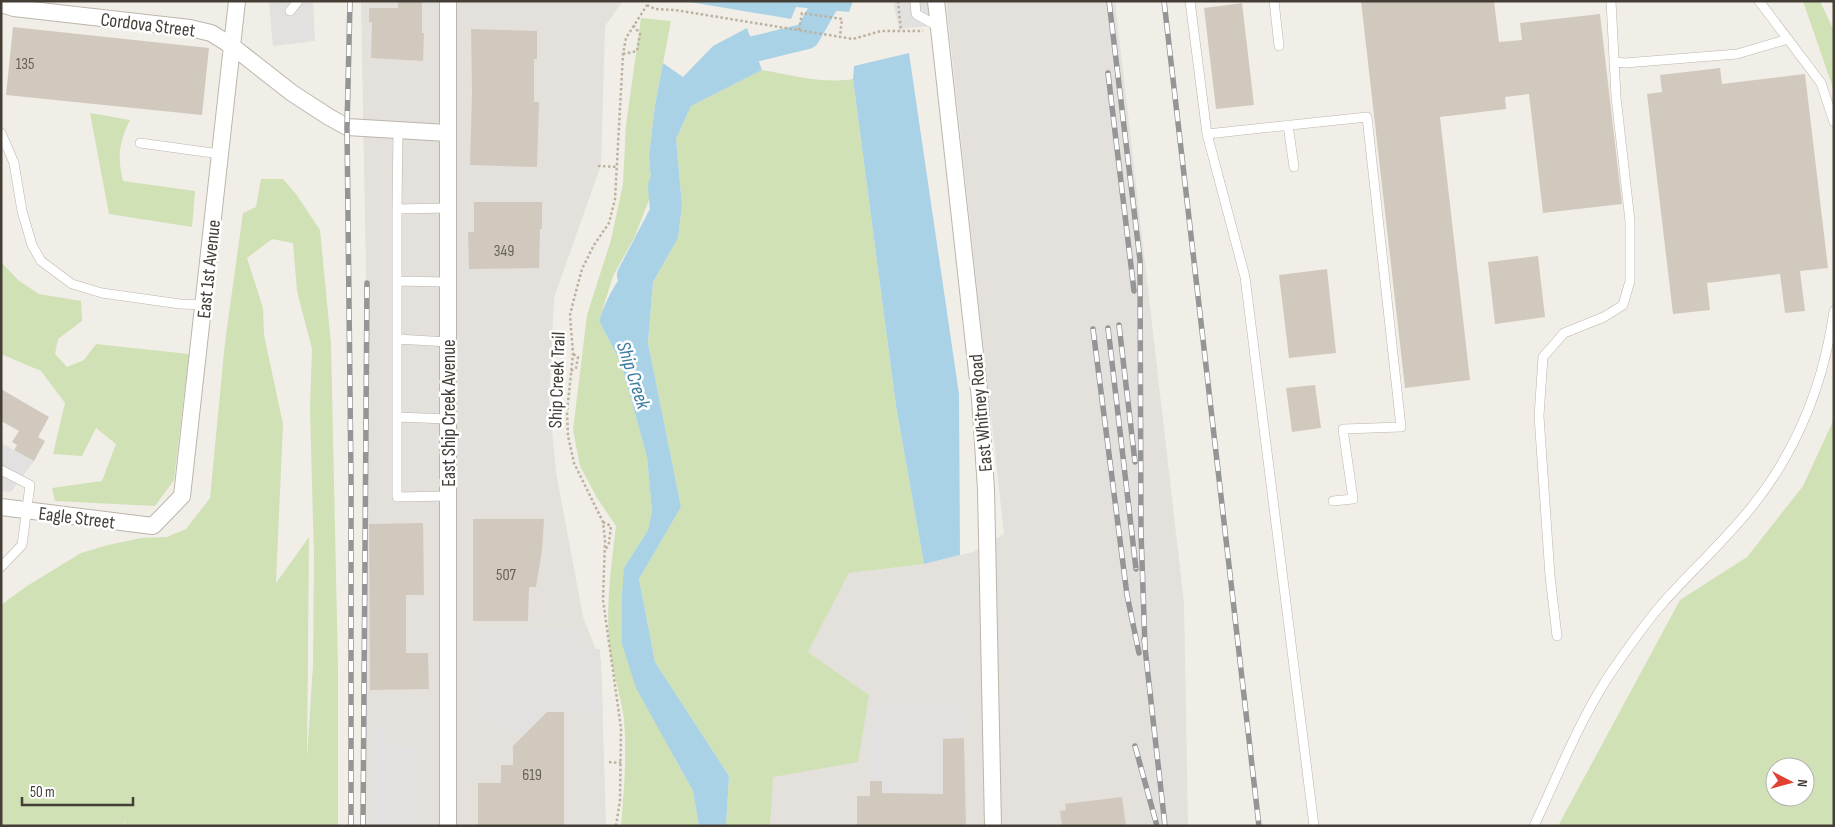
<svg xmlns="http://www.w3.org/2000/svg" width="1835" height="827" viewBox="0 0 1835 827" font-family="'Sofia Sans Condensed',sans-serif">
<style>
.industrial{fill:#e4e0dc}
.green{fill:#cfe1b5;fill-rule:evenodd}
.parking{fill:#e3e1df}
.water{fill:#aad2e7}
.lines{fill:none;stroke-linecap:round;stroke-linejoin:round}
.river{stroke:#aad2e7;stroke-width:26}
.building{fill:#d2c9be}
.lane-casing{stroke:#bcb5ab;stroke-width:10}
.street-casing{stroke:#bcb5ab;stroke-width:18}
.path{stroke:#bcb09e;stroke-width:2.5;stroke-dasharray:2.5 2.5;stroke-linecap:butt}
.lane{stroke:#fff;stroke-width:9}
.street{stroke:#fff;stroke-width:16}
.rail-casing{stroke:#959595;stroke-width:5.5}
.rail{stroke:#fff;stroke-width:4;stroke-dasharray:11;stroke-linecap:butt}
.labels{text-anchor:middle;stroke-width:5;stroke-linejoin:round;paint-order:stroke}
.number-label{font-size:16px;fill:#686159}
.street-label{font-size:19px;fill:#443e37;stroke:#fff}
.water-label{font-size:20px;font-style:italic;fill:#3d7da2;stroke:#fff}
</style>
<rect width="100%" height="100%" fill="#f1eee7"/>
<path class="industrial" d="M361,1H623L605,26L601,165L554,298L549,399L556,472L583,617L601,662L606,826H363L367,326Z
M946,1H1115L1184,603L1188,826H770L772,777L869,695L808,652L849,573L924,564L973,552L1004,534Z"/>
<path class="green" d="M1803,1H1820L1834,31V91Z
M641,18L671,21L655,105L649,157L652,192L635,236L613,276L599,321L621,363L647,457L652,511L648,530L624,568L674,757L693,791L699,826H621C624,790 627,755 624,719C621,696 613,674 610,652C605,610 611,568 616,526L597,498L580,466L573,430L587,315L611,240L623,184L626,125Z
M762,70C791,75 823,84 853,79L896,406L924,564L849,573L808,652L869,695L858,762L773,777L770,826H726L729,776L655,662L639,579L681,507L648,343L653,282L678,238L682,205L676,139L691,106Z
M90,113L130,120C119,143 117,156 123,181L195,191L192,227L109,214Z
M261,179H283L296,194L320,230L331,344L338,667V826H125L124,818V826H1V605L27,586L81,553L108,545L141,538L167,537L186,529L210,498L225,342L243,213L256,207ZM272,239L293,243L297,291L312,349L310,409L314,557L313,665L307,759L309,537L276,583L283,424L264,335L263,308L247,258Z
M1,262L18,280L39,294L81,301L82,321L58,339L55,354L67,367L84,360L96,344L189,354L174,480L155,506L55,501L52,488L102,481L116,444L96,428L82,456L53,454L65,403L41,371L1,354Z
M1834,419V826H1558L1680,600L1747,557L1803,486ZM1775,767H1805V797H1775Z"/>
<path class="parking" d="M269,1H313L315,41L273,46Z
M893,1H928L931,26L899,29Z
M1,443L34,461L11,492L1,491Z
M579,628L580,650L600,649L603,713L547,712L519,737L510,729L478,711L482,629Z
M872,706H965L964,738L943,739V794L882,793V781H870Z
M374,726H386L387,747H419V826H374Z"/>
<path class="water" d="M684,1H853L849,12L796,7L791,19Z
M747,28L762,70L691,106L676,139L682,205L678,238L653,282L648,343L681,507L639,579L655,662L729,776L726,826H699L693,791L636,688L622,644V595L624,568L648,530L652,511L647,457L621,363L599,321C612,280 634,260 661,228L652,192L649,157L655,105L663,63L683,77L713,46Z
M909,53L959,394L960,555L924,564L896,406L853,79L854,66Z"/>
<g class="lines">
<path class="river" d="M722,66L754,49L807,36L827,1
M630,275L663,212L661,185"/>
</g>
<path class="building" d="M398,1H422V33H424L423,61L371,58L372,22H369V8H398Z
M1361,1H1494L1499,42L1522,40L1520,23L1600,14L1622,204L1543,213L1529,94L1505,97L1506,109L1440,117L1470,380L1405,388Z
M1242,3L1254,105L1216,109L1204,8Z
M13,27L209,48L202,115L6,95Z
M471,29L537,31V59H534V102H539L537,167L470,165L472,91Z
M1720,68L1722,84L1805,74L1828,268L1800,271L1805,311L1785,313L1780,274L1707,283L1710,310L1673,314L1647,94L1662,92L1660,75Z
M474,202H542V229H540L539,268L469,269L468,232H474Z
M1538,256L1545,317L1495,324L1488,262Z
M1327,269L1336,353L1289,358L1279,275Z
M1315,385L1321,428L1292,432L1286,388Z
M1,389L49,417L38,437L45,441L34,461L14,450L17,445L12,442L19,431L1,421Z
M473,519H544L542,550L536,587H529L528,621H473Z
M423,523L424,595H406V653H428L429,689L370,690L369,524Z
M547,712H564V826H478V783H501V765H513V746Z
M964,738L966,826H857V796H870V781H882V793L943,794V739Z
M1122,797L1126,826H1062L1060,811L1066,810L1065,804Z"/>
<g class="lines">
<g class="lane-casing">
<path id="lane" d="M915,1L916,14L939,27
M1190,1L1207,134L1245,277L1314,826
M1274,1L1279,46
M1759,1L1821,83L1834,122
M290,11L298,1
M1614,62L1625,63L1737,54L1788,39
M1288,125L1294,167
M398,130L397,209L447,208
M1,133L14,163L22,211L32,245L41,261L72,284L102,293L180,304L204,305
M1207,134L1367,117L1401,427L1343,429L1353,499L1333,501
M140,143L220,154
M397,209V497L448,496
M397,281L447,282
M397,339L448,342
M397,417L448,419
M1,470L30,485L22,545L1,567
M1557,636L1550,576L1539,416L1543,357L1564,333L1604,317L1623,305L1630,281V221L1616,97L1611,1
M1534,826C1561,769 1583,710 1621,658C1634,640 1647,621 1662,604C1692,570 1726,540 1754,504C1798,448 1824,382 1834,311"/>
</g>
<g class="street-casing">
<path id="street" d="M448,1V826
M936,1L980,399L986,489L993,826
M1,4L14,8L190,28L211,33L232,46L292,93L329,117L347,127L447,133
M1,507L153,526L182,496L237,1"/>
</g>
<path class="path" d="M898,1L901,31
M647,5L655,9L675,10L847,38L853,39L881,31H923
M799,30L802,13L842,19L840,37
M623,54L637,51L640,34L633,25
M598,166L618,167
M571,371L576,368L578,357L573,354
M603,522L611,526L609,543L605,551
M609,762L621,763
M616,826L620,800L621,728L603,600L605,540L603,522L574,463L568,436L567,412L573,354L570,315L575,295L582,269L594,245L609,223L615,199L623,54L626,38L647,5V1"/>
<use href="#lane" class="lane"/>
<use href="#street" class="street"/>
<g class="rail-casing">
<path id="rail" d="M350,1L347,127L351,479V826
M1109,1L1140,260L1141,533L1145,646
M1164,1L1259,826
M1108,73L1134,291
M1119,325L1135,462
M1108,328L1136,569
M1093,329L1127,595L1139,653
M1144,639L1165,826
M1135,746L1157,826
M363,826L367,283"/>
</g>
<use href="#rail" class="rail"/>
</g>
<g class="labels">
<g class="number-label">
<text x="25" y="69">135</text>
<text x="504" y="256">349</text>
<text x="506" y="580">507</text>
<text x="532" y="780">619</text>
</g>
<g class="street-label">
<text transform="translate(148 24) rotate(7)" y="7">Cordova Street</text>
<text transform="translate(208 269) rotate(-84)" y="7">East 1st Avenue</text>
<text transform="translate(556 380) rotate(-88)" y="7">Ship Creek Trail</text>
<text transform="translate(448 413) rotate(-90)" y="7">East Ship Creek Avenue</text>
<text transform="translate(980 413) rotate(-95)" y="7">East Whitney Road</text>
<text transform="translate(77 517) rotate(7)" y="7">Eagle Street</text>
</g>
<g class="water-label">
<text transform="translate(634 375) rotate(72)" y="7">Ship Creek</text>
</g>
</g>
<rect width="1835" height="827" fill="none" stroke="#443e37" stroke-width="5"/>
<g transform="translate(1790 782) rotate(96)"><circle r="24" fill="#ffffff" stroke="#b4b2af"/>
<path d="M0-4L9 19L0 12L-9 19Z" fill="#e04130"/>
<text y="-8" font-size="14" font-weight="bold" text-anchor="middle" fill="#443e37">N</text>
</g>
<path d="M22 797v8h111v-8" fill="none" stroke="#443e37" stroke-width="2.5"/>
<text x="30" y="797" font-size="15" fill="#443e37" stroke="#ffffff" stroke-width="4" paint-order="stroke">50 m</text>
</svg>
